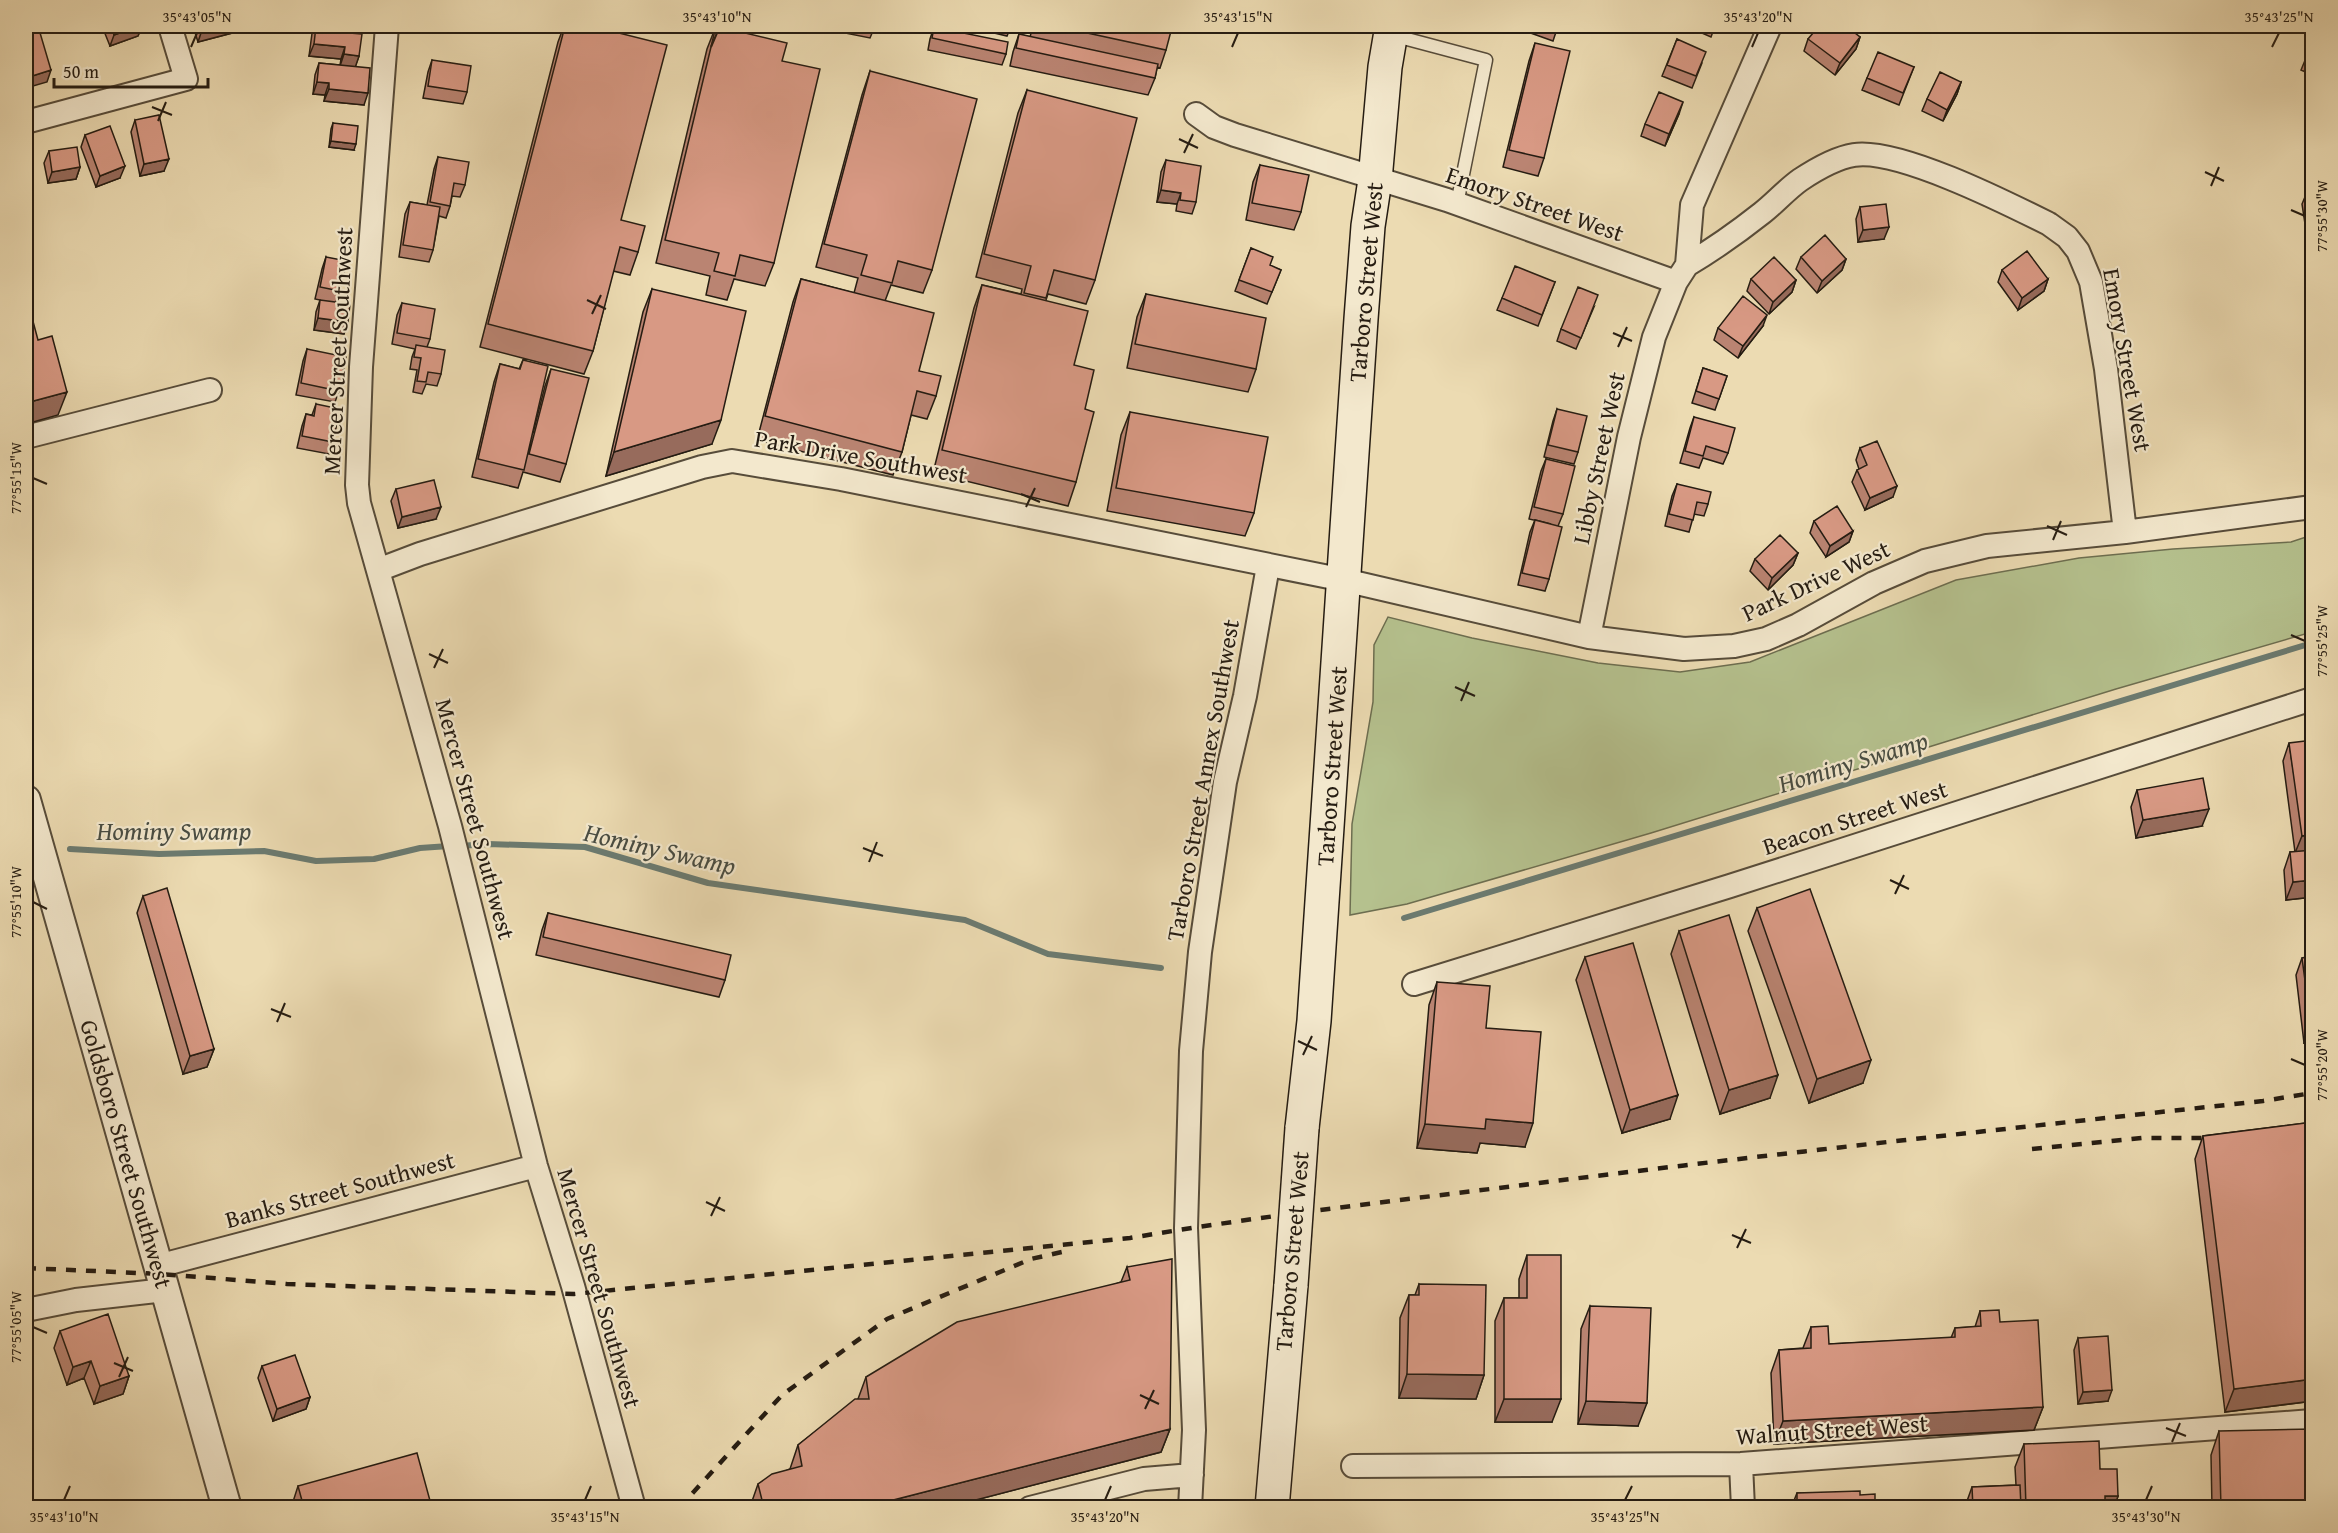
<svg xmlns="http://www.w3.org/2000/svg" width="2338" height="1533" viewBox="0 0 2338 1533" font-family="'Gentium Book Plus',serif">
<style>
.green{fill:#b5c18e;stroke:#6d6e50;stroke-width:1.5}
.lines{fill:none;stroke-linecap:round;stroke-linejoin:round}
.stream{stroke:#6b7b71;stroke-width:6}
.service-casing{stroke:#574c3a;stroke-width:15}
.minor-casing{stroke:#574c3a;stroke-width:26}
.tertiary-casing{stroke:#574c3a;stroke-width:32}
.secondary-casing{stroke:#251c12;stroke-width:36}
.service{stroke:#f3e8cd;stroke-width:12}
.minor{stroke:#f3e8cd;stroke-width:22}
.tertiary{stroke:#f3e8cd;stroke-width:28}
.secondary{stroke:#f3e8cd;stroke-width:33}
.rail{stroke:#251c12;stroke-width:4.5;stroke-dasharray:10 10;stroke-linecap:butt}
.secondary-bridge-casing{stroke:#251c12;stroke-width:36;stroke-linecap:butt}
.secondary-bridge{stroke:#f3e8cd;stroke-width:33}
.wall{fill:#ba8472;stroke:#251c12;stroke-width:1.5}
.shaded-wall{fill:#976b5c;stroke:#251c12;stroke-width:1.5}
.building{fill:#d89984;stroke:#251c12;stroke-width:1.5}
.ticks{fill:none;stroke:#251c12;stroke-width:2}
.labels{text-anchor:middle;stroke-width:4.5;stroke-linejoin:round;paint-order:stroke}
.street-label{font-size:24px;fill:#251c12;stroke:#f3e8cd}
.water-label{font-size:26px;font-style:italic;fill:#484c42;stroke:#f3e8cd}
.neatline{fill:none;stroke:#251c12;stroke-width:2}
.ticks-label{font-size:15px;text-anchor:middle;fill:#251c12}
</style>
<rect width="100%" height="100%" fill="#ecdbb2"/>
<filter id="stains"><feTurbulence type="fractalNoise" baseFrequency=".00333" numOctaves="4"/><feColorMatrix values="0 0 0 0 .2 0 0 0 0 .09 0 0 0 0 .02 0 0 0 .5 -.17"/></filter>
<radialGradient id="worn" r=".72"><stop offset=".6" stop-color="#630" stop-opacity="0"/><stop offset="1" stop-color="#630" stop-opacity=".3"/></radialGradient>
<path class="green" d="M2312,535V632L2116,689L1651,833L1407,904L1350,915L1352,824L1373,702L1374,645L1388,617L1472,638L1598,663L1680,672L1750,662L1956,580L2079,558L2173,549L2291,542Z"/>
<g class="lines">
<path class="stream" d="M460,846L488,844L585,847L708,883L965,920L1048,954L1161,968
M70,849L159,854L264,851L316,861L374,859L420,848L449,846
M1404,918L2312,643"/>
<g class="service-casing">
<path id="service" d="M1392,35L1486,60L1457,204"/>
</g>
<g class="minor-casing">
<path id="minor" d="M387,26L361,367L357,485L359,503L450,826L536,1166L573,1286L634,1508
M1196,114L1214,127L1235,135L1447,200L1676,282
M26,122L186,79L170,26
M1687,265C1714,249 1738,232 1762,213C1775,203 1786,190 1800,180C1815,170 1835,158 1854,155C1898,148 2007,203 2049,224L2067,237L2078,251L2091,282L2106,369L2125,532
M26,437L210,390
M378,570L420,554L702,467L732,461L841,479L1344,580L1589,637L1684,649L1734,646L1766,639L1798,625L1874,583L1925,561L1987,546L2125,532L2312,507
M1589,637L1629,437L1654,337L1676,282L1687,265L1692,205L1770,26
M1414,984L1730,886L2312,699
M158,1266L536,1166
M26,1310L76,1300L165,1290
M1741,1464L1743,1508
M1353,1466L1741,1464L2312,1421
M1030,1508L1144,1479L1192,1475
M1190,1508L1194,1430L1186,1228L1191,1051L1200,952L1225,782L1245,696L1268,566"/>
</g>
<g class="tertiary-casing">
<path id="tertiary" d="M26,800L227,1508"/>
</g>
<g class="secondary-casing">
<path id="secondary" d="M1302,1128L1314,1021L1361,319L1368,226L1375,180L1385,67L1392,26
M1272,1508L1291,1285"/>
</g>
<use href="#service" class="service"/>
<use href="#minor" class="minor"/>
<use href="#tertiary" class="tertiary"/>
<use href="#secondary" class="secondary"/>
<path class="rail" d="M2032,1149L2142,1138H2218
M26,1268L161,1274L287,1284L574,1294L1130,1238C1265,1215 1403,1200 1539,1183C1780,1153 2022,1127 2263,1101L2312,1093
M679,1508L782,1395L887,1319L1031,1259L1062,1252"/>
<g class="secondary-bridge-casing">
<path id="secondary-bridge" d="M1291,1285L1302,1128"/>
</g>
<use href="#secondary-bridge" class="secondary-bridge"/>
</g>
<path class="wall" d="M102,26H142L138,36L110,46Z
M193,26H235L232,33L198,42Z
M313,26H359L358,27L350,26V33L359,56L355,67L364,105L324,101L325,95L313,94L315,75L319,63L340,65L341,59L309,56Z
M564,26H591L621,220L638,252L630,275L613,271L593,351L584,374L480,347L558,42Z
M716,26L782,61L774,263L765,286L734,279L727,300L706,295L710,276L656,263L707,49Z
M810,26H875L870,38Z
M965,26H1011L1007,36Z
M1033,26H1147L1166,50L1160,68L1157,67L1155,78L1148,95L1010,66L1013,52L1019,34L1030,37Z
M1511,26H1558L1553,41Z
M1689,26H1715L1711,37L1688,27Z
M934,27L1006,54L1002,65L928,50L930,39Z
M1860,37L1856,49L1835,75L1804,51L1808,39Z
M1677,39L1702,63L1692,88L1662,76Z
M2313,41V75L2301,70Z
M1535,43L1544,158L1538,176L1503,167L1529,61Z
M432,60L467,92L463,104L423,98L428,72Z
M1914,67L1899,105L1862,90L1867,78Z
M870,71L932,270L923,293L891,285L885,301L919,371L936,396L927,419L911,415L902,452L893,475L757,440L793,302L801,279L854,293L858,278L816,267L862,95Z
M1961,82L1957,94L1943,121L1922,111L1927,99Z
M1027,90L1095,280L1086,304L1048,294L1046,300L1074,365L1085,409L1076,482L1068,506L933,473L974,308L982,285L1021,294L1022,289L976,277L1018,113Z
M1679,114L1665,146L1641,136L1645,124Z
M135,120L164,171L140,176L131,132Z
M333,123L354,150L329,147L331,129Z
M85,135L120,178L96,187L81,147Z
M49,151L80,167L76,179L48,183L44,163Z
M438,157L465,185L460,197L452,196L450,206L446,218L439,216L433,250L429,262L399,257L405,214L410,202L427,205L434,169Z
M1166,160L1196,202L1192,214L1176,211L1177,204L1157,202L1161,172Z
M1260,165L1301,212L1294,230L1246,220L1253,182Z
M2307,192L2313,236L2307,237L2302,204Z
M1860,207L1884,239L1858,242L1856,219Z
M1251,248L1270,266L1281,270L1267,304L1235,291Z
M326,257L340,291L336,302L348,322L344,334L314,330L316,312L320,300L315,299L322,269Z
M1801,257L1846,259L1842,270L1817,293L1796,269Z
M2002,270L2048,279L2044,291L2018,310L1998,282Z
M1751,279L1796,280L1792,292L1769,314L1747,291Z
M1555,282L1538,326L1497,310L1502,298Z
M652,289L712,444L606,476L643,312Z
M1146,294L1256,369L1248,392L1127,368L1137,317Z
M402,303L430,339L427,347L441,374L437,386L426,384L422,394L413,392L417,370L410,369L412,357L415,349L392,344L397,315Z
M1594,307L1576,349L1557,341L1561,329Z
M1763,326L1738,358L1714,340L1718,328Z
M307,349L339,391L335,402L296,395L303,361Z
M523,360L533,433L545,386L551,369L566,464L560,482L523,472L518,488L472,477L494,382L500,364L519,369Z
M1703,368L1727,376L1715,410L1692,403Z
M316,404L333,442L329,454L297,448L302,426L306,414L312,415Z
M1557,409L1578,452L1574,464L1544,457L1553,421Z
M1130,412L1254,513L1245,536L1107,511L1121,435Z
M1694,417L1728,453L1723,464L1703,458L1699,468L1680,463L1690,428Z
M1860,448L1893,497L1865,510L1852,482L1857,470L1859,469L1856,460Z
M1546,459L1563,514L1558,526L1549,579L1545,591L1518,585L1530,532L1535,520L1551,524L1529,519L1541,471Z
M1677,484L1708,504L1704,516L1694,514L1689,532L1665,526L1672,496Z
M396,489L436,519L398,528L391,501Z
M1814,521L1853,531L1849,542L1826,557L1810,533Z
M1798,553L1793,565L1768,590L1750,571L1755,559Z
M2289,743L2313,897L2286,900L2284,870L2290,852H2295L2283,761Z
M2137,790L2202,826L2136,838L2131,807Z
M143,896L214,1049L207,1067L183,1074L137,913Z
M1757,908L1863,1083L1809,1103L1748,931Z
M548,913L725,980L719,997L536,955L542,930Z
M1679,931L1770,1098L1720,1114L1671,954Z
M2313,956V1042L2304,1043L2296,975L2302,958Z
M1585,957L1670,1119L1622,1133L1576,980Z
M1437,982L1486,1028L1525,1147L1480,1143L1477,1153L1417,1148L1429,1005Z
M2313,1122V1401L2225,1412L2195,1159L2203,1136Z
M1527,1255L1552,1422H1495V1321L1504,1298H1519V1279Z
M1127,1267L1170,1429L1161,1452L945,1508L750,1507L758,1484L790,1469L798,1445L858,1399L866,1377L1121,1282Z
M1419,1284L1484,1375L1476,1399L1399,1398L1400,1318L1409,1295H1415Z
M1590,1306L1638,1426L1578,1424L1581,1329Z
M1980,1311L2000,1322L2043,1407L2034,1430L1774,1444L1771,1373L1779,1350L1803,1348L1811,1327L1829,1344L1951,1338L1955,1328L1975,1327Z
M60,1331L129,1376L123,1394L94,1404L84,1378L67,1385L54,1348Z
M2078,1338L2108,1401L2078,1404L2074,1350Z
M262,1366L310,1397L306,1409L273,1421L258,1378Z
M2219,1431L2313,1508H2212L2211,1455Z
M2024,1444L2100,1469L2118,1496L2114,1508H1966V1504L1972,1487L2016,1485L2015,1467Z
M298,1486L432,1508H291Z
M1797,1493L1860,1495L1875,1508H1791Z"/>
<path class="shaded-wall" d="M139,26H142L138,36L110,46L114,35Z
M219,26H235L232,33L198,42L202,30Z
M1860,37L1856,49L1835,75L1840,63Z
M314,44L345,47L341,59L309,56Z
M344,54L359,56L355,68L340,66Z
M51,70L47,82L26,88V78Z
M317,82L329,83L325,95L313,94Z
M1961,82L1957,94L1943,121L1947,110Z
M329,89L368,93L364,105L324,101Z
M1683,102L1679,114L1665,146L1669,134Z
M331,141L356,144L354,150L329,147Z
M169,159L164,171L140,176L144,164Z
M125,166L120,178L96,187L100,176Z
M80,167L76,179L48,183L52,172Z
M1161,190L1181,193L1177,204L1157,202Z
M2311,225H2313V236L2307,237Z
M1889,227L1884,239L1858,242L1863,230Z
M1846,259L1842,270L1817,293L1822,281Z
M2048,279L2044,291L2018,310L2022,298Z
M1796,280L1792,292L1769,314L1773,302Z
M1767,315L1763,326L1738,358L1743,346Z
M318,318L348,322L344,334L314,330Z
M67,392L58,415L26,424V403Z
M721,420L712,444L606,476L614,452Z
M1897,486L1893,497L1865,510L1870,498Z
M441,507L436,519L398,528L402,517Z
M1853,531L1849,542L1826,557L1830,546Z
M1798,553L1793,565L1768,590L1772,578Z
M2209,809L2202,826L2136,838L2143,820Z
M2313,834V851L2295,853L2302,836Z
M2313,880V897L2286,900L2293,882Z
M2311,1025H2313V1042L2304,1043Z
M214,1049L207,1067L183,1074L190,1056Z
M1871,1060L1863,1083L1809,1103L1817,1079Z
M1778,1075L1770,1098L1720,1114L1729,1090Z
M1678,1095L1670,1119L1622,1133L1630,1110Z
M1486,1119L1533,1123L1525,1147L1480,1143L1477,1153L1417,1148L1425,1124Z
M91,1361L84,1378L67,1385L73,1367Z
M1407,1374L1484,1375L1476,1399L1399,1398Z
M129,1376L123,1394L94,1404L100,1386Z
M2313,1379V1401L2225,1412L2234,1389Z
M2112,1390L2108,1401L2078,1404L2083,1392Z
M310,1397L306,1409L273,1421L277,1409Z
M1504,1399H1561L1552,1422H1495Z
M1586,1401L1647,1403L1638,1426L1578,1424Z
M2043,1407L2034,1430L1774,1444L1783,1421Z
M1170,1429L1161,1452L945,1508H862Z
M2105,1496H2118L2114,1508H2101Z"/>
<path class="building" d="M38,26L51,70L26,78V30Z
M111,26H139L114,35Z
M201,26H219L202,30Z
M316,26H350V33L362,34L359,56L344,54L345,47L314,44Z
M565,26H591L667,45L621,220L645,226L638,252L620,247L593,351L488,324Z
M716,26L787,43L782,61L820,69L774,263L740,255L735,276L714,271L719,253L665,240Z
M1055,26H1147L1171,31L1166,50Z
M1819,26H1846L1860,37L1840,63L1808,39Z
M934,27L1008,42L1006,54L932,38Z
M1019,34L1158,64L1155,78L1016,48Z
M1677,39L1706,52L1696,76L1667,65Z
M2313,41V61L2306,58Z
M1535,43L1570,51L1544,158L1509,150Z
M1878,52L1914,67L1903,93L1867,78Z
M432,60L471,66L467,92L428,86Z
M319,63L370,68L368,93L329,89V83L317,82Z
M870,71L977,99L932,270L898,261L892,283L861,275L867,255L824,244Z
M1940,72L1961,82L1947,110L1927,99Z
M1027,90L1137,118L1095,280L1054,270L1046,298L1024,293L1031,266L984,254Z
M1659,92L1683,102L1669,134L1645,124Z
M159,115L169,159L144,164L135,120Z
M333,123L358,126L356,144L331,141Z
M110,126L125,166L100,176L85,135Z
M77,147L80,167L52,172L49,151Z
M438,157L469,162L465,185L454,183L450,206L430,202Z
M1166,160L1201,166L1196,202L1180,200L1181,193L1161,190Z
M1260,165L1309,175L1301,212L1252,203Z
M2313,191V225H2311L2307,192Z
M410,202L440,207L433,250L403,245Z
M1886,204L1889,227L1863,230L1860,207Z
M1825,235L1846,259L1822,281L1801,257Z
M1251,248L1273,257L1270,265L1281,270L1272,292L1239,280Z
M2027,251L2048,279L2022,298L2002,270Z
M326,257L347,261L340,291L320,287Z
M1774,257L1796,280L1773,302L1751,279Z
M1515,266L1555,282L1542,315L1502,298Z
M801,279L934,313L919,371L941,376L936,396L917,391L902,452L765,416Z
M982,285L1088,311L1074,365L1094,370L1085,409L1094,412L1076,482L942,450Z
M1578,287L1598,295L1581,338L1561,329Z
M652,289L746,311L721,420L614,452Z
M1146,294L1266,318L1256,369L1135,344Z
M1743,296L1767,315L1743,346L1718,328Z
M27,299L38,340L52,336L67,392L26,403V300Z
M320,300L350,304L348,322L318,318Z
M402,303L435,309L430,339L397,333Z
M416,345L445,350L441,374L428,372L426,382L417,381L421,358L414,357Z
M307,349L346,357L339,391L301,383Z
M523,360L548,366L524,470L478,459L500,364L520,369Z
M1703,368L1727,376L1719,399L1696,391Z
M551,369L589,378L566,464L529,454Z
M316,404L340,409L333,442L302,436L306,414L314,416Z
M1557,409L1587,416L1578,452L1548,445Z
M1130,412L1268,437L1254,513L1116,488Z
M1694,417L1735,428L1728,453L1706,446L1703,456L1685,451Z
M1877,441L1897,486L1870,498L1857,470L1867,465L1860,448Z
M1546,459L1575,466L1563,514L1534,507Z
M434,480L441,507L402,517L396,489Z
M1677,484L1711,492L1708,504L1697,502L1693,520L1669,514Z
M1837,506L1853,531L1830,546L1814,521Z
M1535,520L1562,527L1549,579L1522,573Z
M1780,535L1798,553L1772,578L1755,559Z
M2313,740V834L2302,836L2289,743Z
M2203,778L2209,809L2143,820L2137,790Z
M2313,850V880L2293,882L2290,852Z
M167,888L214,1049L190,1056L143,896Z
M1810,889L1871,1060L1817,1079L1757,908Z
M548,913L731,955L725,980L543,937Z
M1729,915L1778,1075L1729,1090L1679,931Z
M1633,943L1678,1095L1630,1110L1585,957Z
M2313,956V1025H2311L2302,958Z
M1437,982L1490,986L1486,1028L1541,1032L1533,1123L1486,1119L1485,1129L1425,1124Z
M2313,1122V1379L2234,1389L2203,1136Z
M1527,1255H1561V1399H1504V1298H1527Z
M1172,1259L1170,1429L862,1508H764L758,1484L772,1474L802,1466L798,1445L855,1399H869L866,1377L957,1322L1130,1280L1127,1267Z
M1419,1284L1486,1285L1484,1375L1407,1374L1409,1295H1419Z
M1590,1306L1651,1308L1647,1403L1586,1401Z
M1999,1310L2000,1322L2038,1320L2043,1407L1783,1421L1779,1350L1811,1348V1327L1828,1326L1829,1344L1955,1337V1328L1981,1326L1980,1311Z
M108,1314L129,1376L100,1386L91,1361L73,1367L60,1331Z
M2108,1336L2112,1390L2083,1392L2078,1338Z
M295,1355L310,1397L277,1409L262,1366Z
M2313,1429V1508H2221L2219,1431Z
M2099,1441L2100,1469H2117L2118,1496H2105V1508H2026L2024,1444Z
M417,1453L432,1508H304L298,1486Z
M2020,1485L2021,1508H1973L1972,1487Z
M1860,1491V1495L1875,1494V1508H1797V1493Z"/>
<path class="ticks" d="M191,47L197,33M711,47L717,33M1232,47L1238,33M1752,47L1758,33M2272,47L2279,33M152,107L172,115M158,121L166,102M1179,139L1198,148M1184,153L1193,134M2205,172L2224,181M2211,186L2219,167M2291,210L2305,216M587,300L606,309M592,314L601,295M1613,333L1632,341M1618,347L1627,327M33,478L47,484M1021,494L1040,502M1026,507L1035,488M2047,526L2067,535M2053,540L2061,521M2291,635L2305,641M429,654L448,663M434,668L443,649M1455,687L1475,696M1461,701L1469,682M863,848L883,856M869,862L877,842M1890,880L1909,889M1895,894L1904,875M33,902L47,909M271,1009L291,1017M277,1022L285,1003M1298,1041L1317,1050M1303,1055L1312,1036M2291,1059L2305,1065M706,1202L725,1211M711,1216L720,1197M1732,1235L1751,1243M1737,1248L1746,1229M33,1327L47,1333M114,1363L133,1371M119,1377L128,1357M1140,1395L1159,1404M1145,1409L1154,1390M2166,1428L2186,1436M2172,1442L2180,1423M64,1500L70,1486M585,1500L591,1486M1105,1500L1111,1486M1625,1500L1632,1486M2146,1500L2152,1486"/>
<g class="labels">
<g class="street-label">
<text transform="translate(1535 204) rotate(19)" y="8">Emory Street West</text>
<text transform="translate(1366 282) rotate(-85)" y="8">Tarboro Street West</text>
<text transform="translate(338 351) rotate(-87)" y="8">Mercer Street Southwest</text>
<text transform="translate(2127 360) rotate(80)" y="8">Emory Street West</text>
<text transform="translate(861 457) rotate(10)" y="8">Park Drive Southwest</text>
<text transform="translate(1599 458) rotate(-78)" y="8">Libby Street West</text>
<text transform="translate(1816 581) rotate(-25)" y="8">Park Drive West</text>
<text transform="translate(1332 766) rotate(-86)" y="8">Tarboro Street West</text>
<text transform="translate(1203 780) rotate(-80)" y="8">Tarboro Street Annex Southwest</text>
<text transform="translate(1855 818) rotate(-18)" y="8">Beacon Street West</text>
<text transform="translate(475 819) rotate(75)" y="8">Mercer Street Southwest</text>
<text transform="translate(126 1154) rotate(74)" y="8">Goldsboro Street Southwest</text>
<text transform="translate(340 1190) rotate(-15)" y="8">Banks Street Southwest</text>
<text transform="translate(1292 1251) rotate(-85)" y="8">Tarboro Street West</text>
<text transform="translate(599 1288) rotate(74)" y="8">Mercer Street Southwest</text>
<text transform="translate(1832 1430) rotate(-4)" y="8">Walnut Street West</text>
</g>
<g class="water-label">
<text transform="translate(1853 762) rotate(-17)" y="9">Hominy Swamp</text>
<text x="174" y="840">Hominy Swamp</text>
<text transform="translate(660 849) rotate(13)" y="9">Hominy Swamp</text>
</g>
</g>
<rect width="2338" height="1533" fill="none" stroke="#ecdbb2" stroke-width="66"/>
<path d="M54 78v9h154v-9" fill="none" stroke="#251c12" stroke-width="3"/>
<text x="63" y="78" font-size="18" fill="#251c12" stroke="#f3e8cd" stroke-width="4.5" paint-order="stroke">50 m</text>
<rect x="33" y="33" width="2272" height="1467" class="neatline"/>
<g class="ticks-label">
<text x="197" y="22">35°43'05"N</text>
<text x="717" y="22">35°43'10"N</text>
<text x="1238" y="22">35°43'15"N</text>
<text x="1758" y="22">35°43'20"N</text>
<text x="2279" y="22">35°43'25"N</text>
<text transform="translate(2322 216) rotate(-90)" y="5">77°55'30"W</text>
<text transform="translate(16 478) rotate(-90)" y="5">77°55'15"W</text>
<text transform="translate(2322 641) rotate(-90)" y="5">77°55'25"W</text>
<text transform="translate(16 902) rotate(-90)" y="5">77°55'10"W</text>
<text transform="translate(2322 1065) rotate(-90)" y="5">77°55'20"W</text>
<text transform="translate(16 1327) rotate(-90)" y="5">77°55'05"W</text>
<text x="64" y="1522">35°43'10"N</text>
<text x="585" y="1522">35°43'15"N</text>
<text x="1105" y="1522">35°43'20"N</text>
<text x="1625" y="1522">35°43'25"N</text>
<text x="2146" y="1522">35°43'30"N</text>
</g>
<rect width="100%" height="100%" filter="url(#stains)"/>
<rect width="100%" height="100%" fill="url(#worn)"/>
</svg>
